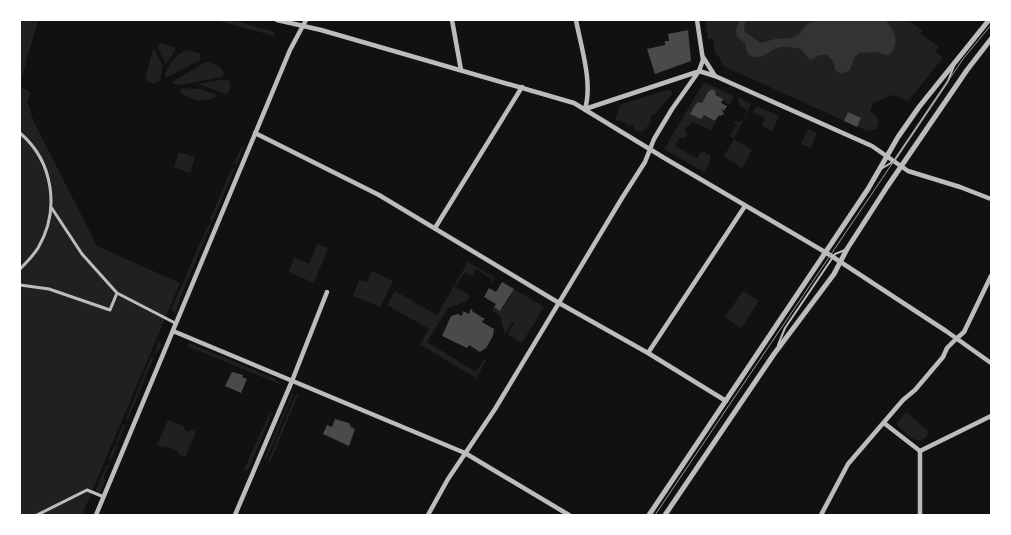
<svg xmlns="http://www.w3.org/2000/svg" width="1011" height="535" viewBox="0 0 1011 535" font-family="Bitter,serif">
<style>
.green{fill:#202020}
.water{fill:#333}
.building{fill:#4a4a4a}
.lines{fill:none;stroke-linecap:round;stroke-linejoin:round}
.service{stroke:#bcbcbc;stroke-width:2}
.pedestrian{stroke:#bcbcbc;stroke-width:3}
.minor{stroke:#bcbcbc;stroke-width:4.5}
.tertiary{stroke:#bcbcbc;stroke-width:5}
.tram{stroke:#9a9a9a;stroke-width:1}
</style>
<rect width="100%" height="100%" fill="#111"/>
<path class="green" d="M20,20H38L20,84Z
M215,20H233L275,32L274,36Z
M705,20H908L923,31L921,34L939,47L935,52L942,56V59L908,101L894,95L874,102L870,111L877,117L879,123L876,129L867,131L723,66L719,57L715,54L713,39H708Z
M160,43L175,47V51L166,64L158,49Z
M153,50H155L163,66L160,81L153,84L147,81L146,74Z
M188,50L201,54L200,60L166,78L165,74C170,62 175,54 188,50Z
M209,62L220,67L224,73L222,77L180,85L173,84L172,82L204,63Z
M225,79L229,81C231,86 231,90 226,94L197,84Z
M704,82L734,96L729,105L715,95L716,92L710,90L702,103H697L690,112L704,115L716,122L711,130L695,123H691L689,126L685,128L687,135L685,138H679L675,146L697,158L702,151L710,155L711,160L704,172L664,149Z
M20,86L31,93L27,101L34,122L97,246L180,283L82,515H20Z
M180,88L200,89L217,95V97C199,103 198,101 181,94Z
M667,90L672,91V94L655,114H653L650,119L652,120L644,131L639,132L633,128L634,126L632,124L630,127L626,123L615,120L619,107L622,104Z
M738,97L751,104L734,139L752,150L742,168L724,156L734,139L730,136L737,125L733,122L742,121L747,110L740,106Z
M756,106L779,116L772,131L762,126L765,118L753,113Z
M808,129L817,133L811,148L801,144Z
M242,146L244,147L194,265L178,304L176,313L171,310L208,225H210L212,221L210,219L231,170L234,169L236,165L234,163Z
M179,152L195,157L190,173L174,167Z
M317,244L328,248L314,283L289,272L294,258L309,264Z
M468,262L495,278L491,284L492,279L476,269L472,276L465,272L457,285L455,284Z
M372,271L393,281L380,307L353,296L359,280L367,282Z
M454,286L469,295V298L467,301L448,308L427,342L476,372L484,359L486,361L476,378L420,344L429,329L387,305L395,291L437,315Z
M514,289L544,307L522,343L508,334L514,323L512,322L506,333L504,332L500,316L492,311L494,307L503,308Z
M743,291L759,301L741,328L725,317Z
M158,342L163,344L154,357L118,443L116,442L123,425H125L127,421L126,419L151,357H154Z
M189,343L273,378L282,385L187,346Z
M292,393H294L266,460L264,459Z
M296,394L298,395L270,462L268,461Z
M270,412L272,413L249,469L243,472Z
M906,412L927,430L928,434C919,449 907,434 898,426L897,423Z
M168,420L183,426L186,432L192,430L196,432L185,457L178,454L179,452L165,446L164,448L157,445Z
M115,444L118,445L104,477L105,481L100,493L96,490L106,466L108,465L110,461L109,458Z"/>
<path class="water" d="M739,20H746L744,26L745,32L761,43L775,39L791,38L799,34L806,25L816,20H885C895,29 901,45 889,55H884L877,52L859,53L854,58L850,70L841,74L835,70L834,62L827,55H819L812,60L809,59L801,49C794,48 788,46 781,47C769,48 763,64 748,54L745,43L737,37L736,30Z"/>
<path class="building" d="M688,30L691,61L655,74L647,49L665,45V41H669L668,34Z
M712,89L716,92L715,95L723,99L721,103L727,106L724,111L721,108L724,114L720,116L719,115L715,121L704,115L701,119L690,114L695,105L698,102L702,103L708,92Z
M848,112L861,118L857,127L844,121Z
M502,282L514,289L500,311L494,307L496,304L484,297L489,288L496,292Z
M472,309V311L483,318H485L482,322L494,329L493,336L486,348L480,352L469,345L467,348L442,336L451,316L458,314L462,316L463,311L469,314L470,310Z
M232,372L243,375L242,377L247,379L241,393L225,386Z
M335,419L349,423L351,426L350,427L355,429L349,446L323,434L327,425L332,427Z"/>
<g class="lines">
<path class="service" d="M881,169L894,161L948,81L954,66
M778,345L785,328L833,257L835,254L845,250"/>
<path class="pedestrian" d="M20,133C54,162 60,211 38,248C33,256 26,263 20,269
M51,207L82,254L117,293L175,323
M20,285L49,289L110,310L117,293
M37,515L87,490L104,497"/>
<path class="minor" d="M277,20L321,30L574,103L666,159L830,255L946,331L991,363
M452,20L461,70
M576,20C581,47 593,83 585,109
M703,57L715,76
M699,71L715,76L872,146L908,171L960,187L991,199
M585,109L697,72
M255,133L379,195L559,303L648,353L726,401
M435,228L522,87
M173,331L465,453L569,515
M648,353L745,206
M884,423L920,451
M920,451L991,416
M96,515L290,50L306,20
M235,515L292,381L327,292
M428,515L448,479L495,409L622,198L645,162L654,139L672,109L699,71L703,60L697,20
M821,515L848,464L903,400L915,390L943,357L947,348L956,339L964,332L991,276
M920,515V451"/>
<path class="tertiary" d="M649,515L868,189L898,137L919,107L989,20
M665,515L774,354L834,274L847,249L887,187L967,70L991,39"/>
<path class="tram" d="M655,515L929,109L963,59L991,25"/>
</g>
<rect width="1011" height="535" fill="none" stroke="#ffffff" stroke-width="42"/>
</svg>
